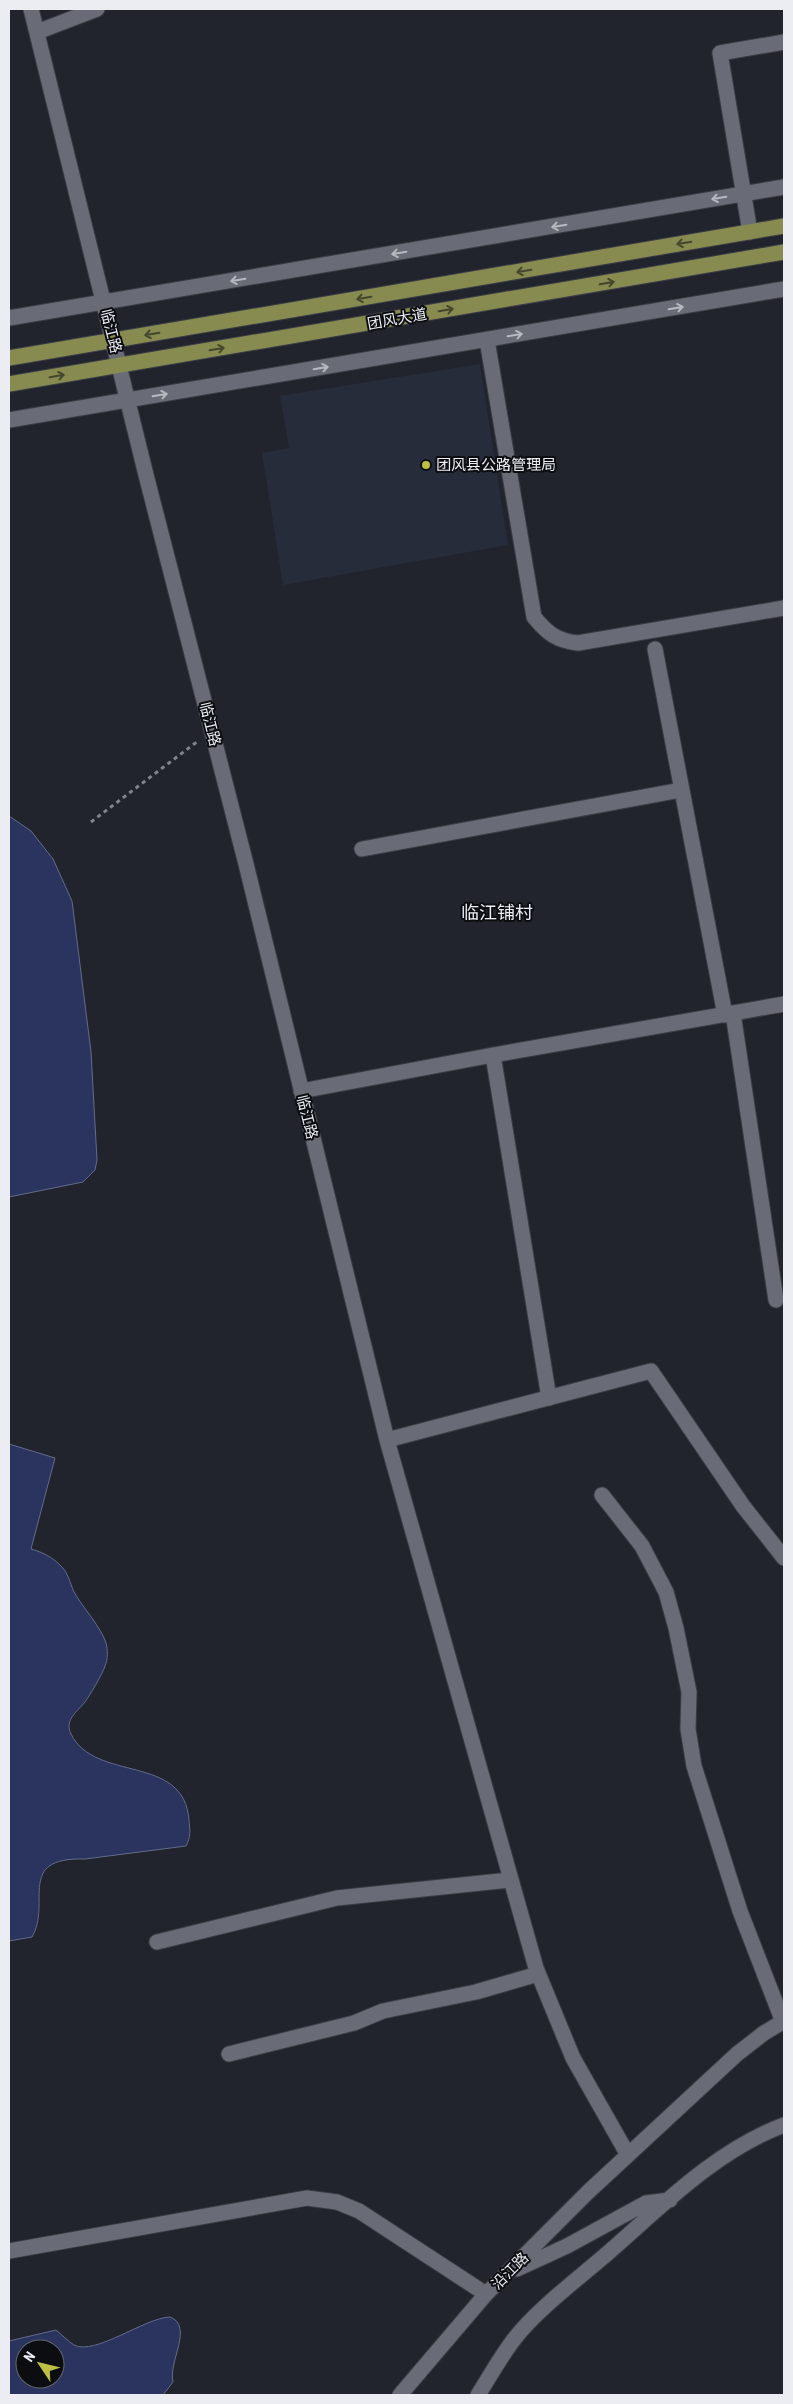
<svg xmlns="http://www.w3.org/2000/svg" width="793" height="2404" viewBox="0 0 793 2404" font-family="'Roboto Condensed','Noto Sans SC',sans-serif">
<style>
.built{fill:#272c3a}
.water{fill:#2a345f;stroke:#646c8b;fill-rule:evenodd}
.lines{fill:none;stroke-linecap:round;stroke-linejoin:round}
.minor-casing{stroke:#3c3e46;stroke-width:17}
.major-casing{stroke:#3c3e46;stroke-width:17}
.path{stroke:#81848b;stroke-width:3;stroke-dasharray:4 4;stroke-linecap:butt}
.minor{stroke:#696c77;stroke-width:15}
.major{stroke:#888b4f;stroke-width:15}
.oneway{stroke:#b7b9c1}
.oneway2{stroke:#44462d}
.poi-dot{fill:#bcbf44;stroke:#0c0d11;stroke-width:2}
.labels{text-anchor:middle;stroke-width:4;stroke-linejoin:round;paint-order:stroke}
.street-label{font-size:15px;fill:#ebedf3;stroke:#0c0d11}
.poi-label{font-size:15px;fill:#ebedf3;stroke:#0c0d11;text-anchor:start}
.quarter-label{font-size:18px;fill:#ebedf3;stroke:#0c0d11}
</style>
<rect width="100%" height="100%" fill="#21242d"/>
<path class="built" d="M480,364L508,545L283,585L262,453L289,448L280,396Z"/>
<path class="water" d="M9,816L31,831L53,859L72,901L91,1052L97,1160L95,1170L83,1182L9,1197Z
M9,1444L55,1458L31,1549C42,1552 52,1557 60,1565C68,1572 70,1583 74,1592C83,1608 101,1627 106,1643C108,1650 108,1659 105,1666C103,1673 90,1695 85,1702C77,1712 64,1720 71,1734C95,1783 184,1753 189,1820C190,1830 191,1837 186,1846L85,1859C15,1857 52,1903 32,1937L9,1941Z
M170,2317C194,2326 168,2362 173,2382L163,2395H9V2341L56,2330C62,2335 68,2341 74,2345C95,2356 144,2318 170,2317ZM25,2349H55V2379H25Z"/>
<g class="lines">
<g class="minor-casing">
<path id="minor" d="M31,9L146,475L246,864L387,1440L536,1968L573,2058L628,2155
M37,32L97,9
M750,232L720,53L784,42
M9,318L784,187
M487,340L534,617C547,633 557,641 578,643L784,608
M9,420L784,289
M655,649L725,1015
M362,849L681,790
M733,1013L776,1300
M493,1055L549,1398
M301,1091L493,1055L784,1004
M387,1440L651,1371L743,1506L784,1558
M602,1495L642,1546L666,1592L676,1628L689,1692L688,1729L694,1766L740,1911L783,2022
M157,1942L337,1898L510,1880
M229,2054L354,2023L383,2011L476,1992L538,1974
M9,2251L307,2198L337,2202L359,2211L486,2294
M517,2269L567,2246L646,2203L670,2200
M400,2395L486,2294L588,2192L737,2054L764,2033L784,2021
M478,2395C490,2376 501,2356 515,2338C536,2311 575,2281 602,2258C658,2210 714,2151 784,2125"/>
</g>
<g class="major-casing">
<path id="major" d="M9,358L784,226
M9,384L784,252"/>
</g>
<path class="path" d="M91,822L198,741"/>
<use href="#minor" class="minor"/>
<use href="#major" class="major"/>
</g>
<defs><path id="oneway-shaft" d="M-6 0H5M1.5-3L5.5 0L1.5 3" fill="none" stroke-width="1.6" stroke-linecap="round" stroke-linejoin="round" transform="scale(1.25)"/></defs>
<g class="oneway">
<use href="#oneway-shaft" transform="translate(719 198) rotate(170)"/>
<use href="#oneway-shaft" transform="translate(559 226) rotate(170)"/>
<use href="#oneway-shaft" transform="translate(399 253) rotate(170)"/>
<use href="#oneway-shaft" transform="translate(238 280) rotate(170)"/>
<use href="#oneway-shaft" transform="translate(676 308) rotate(-10)"/>
<use href="#oneway-shaft" transform="translate(515 335) rotate(-10)"/>
<use href="#oneway-shaft" transform="translate(321 368) rotate(-10)"/>
<use href="#oneway-shaft" transform="translate(160 395) rotate(-10)"/>
</g>
<g class="oneway2">
<use href="#oneway-shaft" transform="translate(684 243) rotate(170)"/>
<use href="#oneway-shaft" transform="translate(524 271) rotate(170)"/>
<use href="#oneway-shaft" transform="translate(607 283) rotate(-10)"/>
<use href="#oneway-shaft" transform="translate(364 298) rotate(170)"/>
<use href="#oneway-shaft" transform="translate(446 310) rotate(-10)"/>
<use href="#oneway-shaft" transform="translate(152 334) rotate(170)"/>
<use href="#oneway-shaft" transform="translate(217 349) rotate(-10)"/>
<use href="#oneway-shaft" transform="translate(57 376) rotate(-9)"/>
</g>
<circle class="poi-dot" cx="426" cy="465" r="5"/>
<g class="labels">
<g class="street-label">
<text transform="translate(397 319) rotate(-10)" y="5">团风大道</text>
<text transform="translate(111 331) rotate(76)" y="5">临江路</text>
<text transform="translate(210 724) rotate(76)" y="5">临江路</text>
<text transform="translate(307 1117) rotate(76)" y="5">临江路</text>
<text transform="translate(510 2271) rotate(-45)" y="5">沿江路</text>
</g>
<g class="poi-label">
<text x="436" y="470">团风县公路管理局</text>
</g>
<g class="quarter-label">
<text x="497" y="919">临江铺村</text>
</g>
</g>
<rect width="793" height="2404" fill="none" stroke="#ebedf3" stroke-width="20"/>
<g transform="translate(40 2364) rotate(305)"><circle r="24" fill="#0c0d11" stroke="#65676b"/>
<path d="M0-4L9 19L0 12L-9 19Z" fill="#bcbf44"/>
<text y="-8" font-size="14" font-weight="bold" text-anchor="middle" fill="#ebedf3">N</text>
</g>
</svg>
